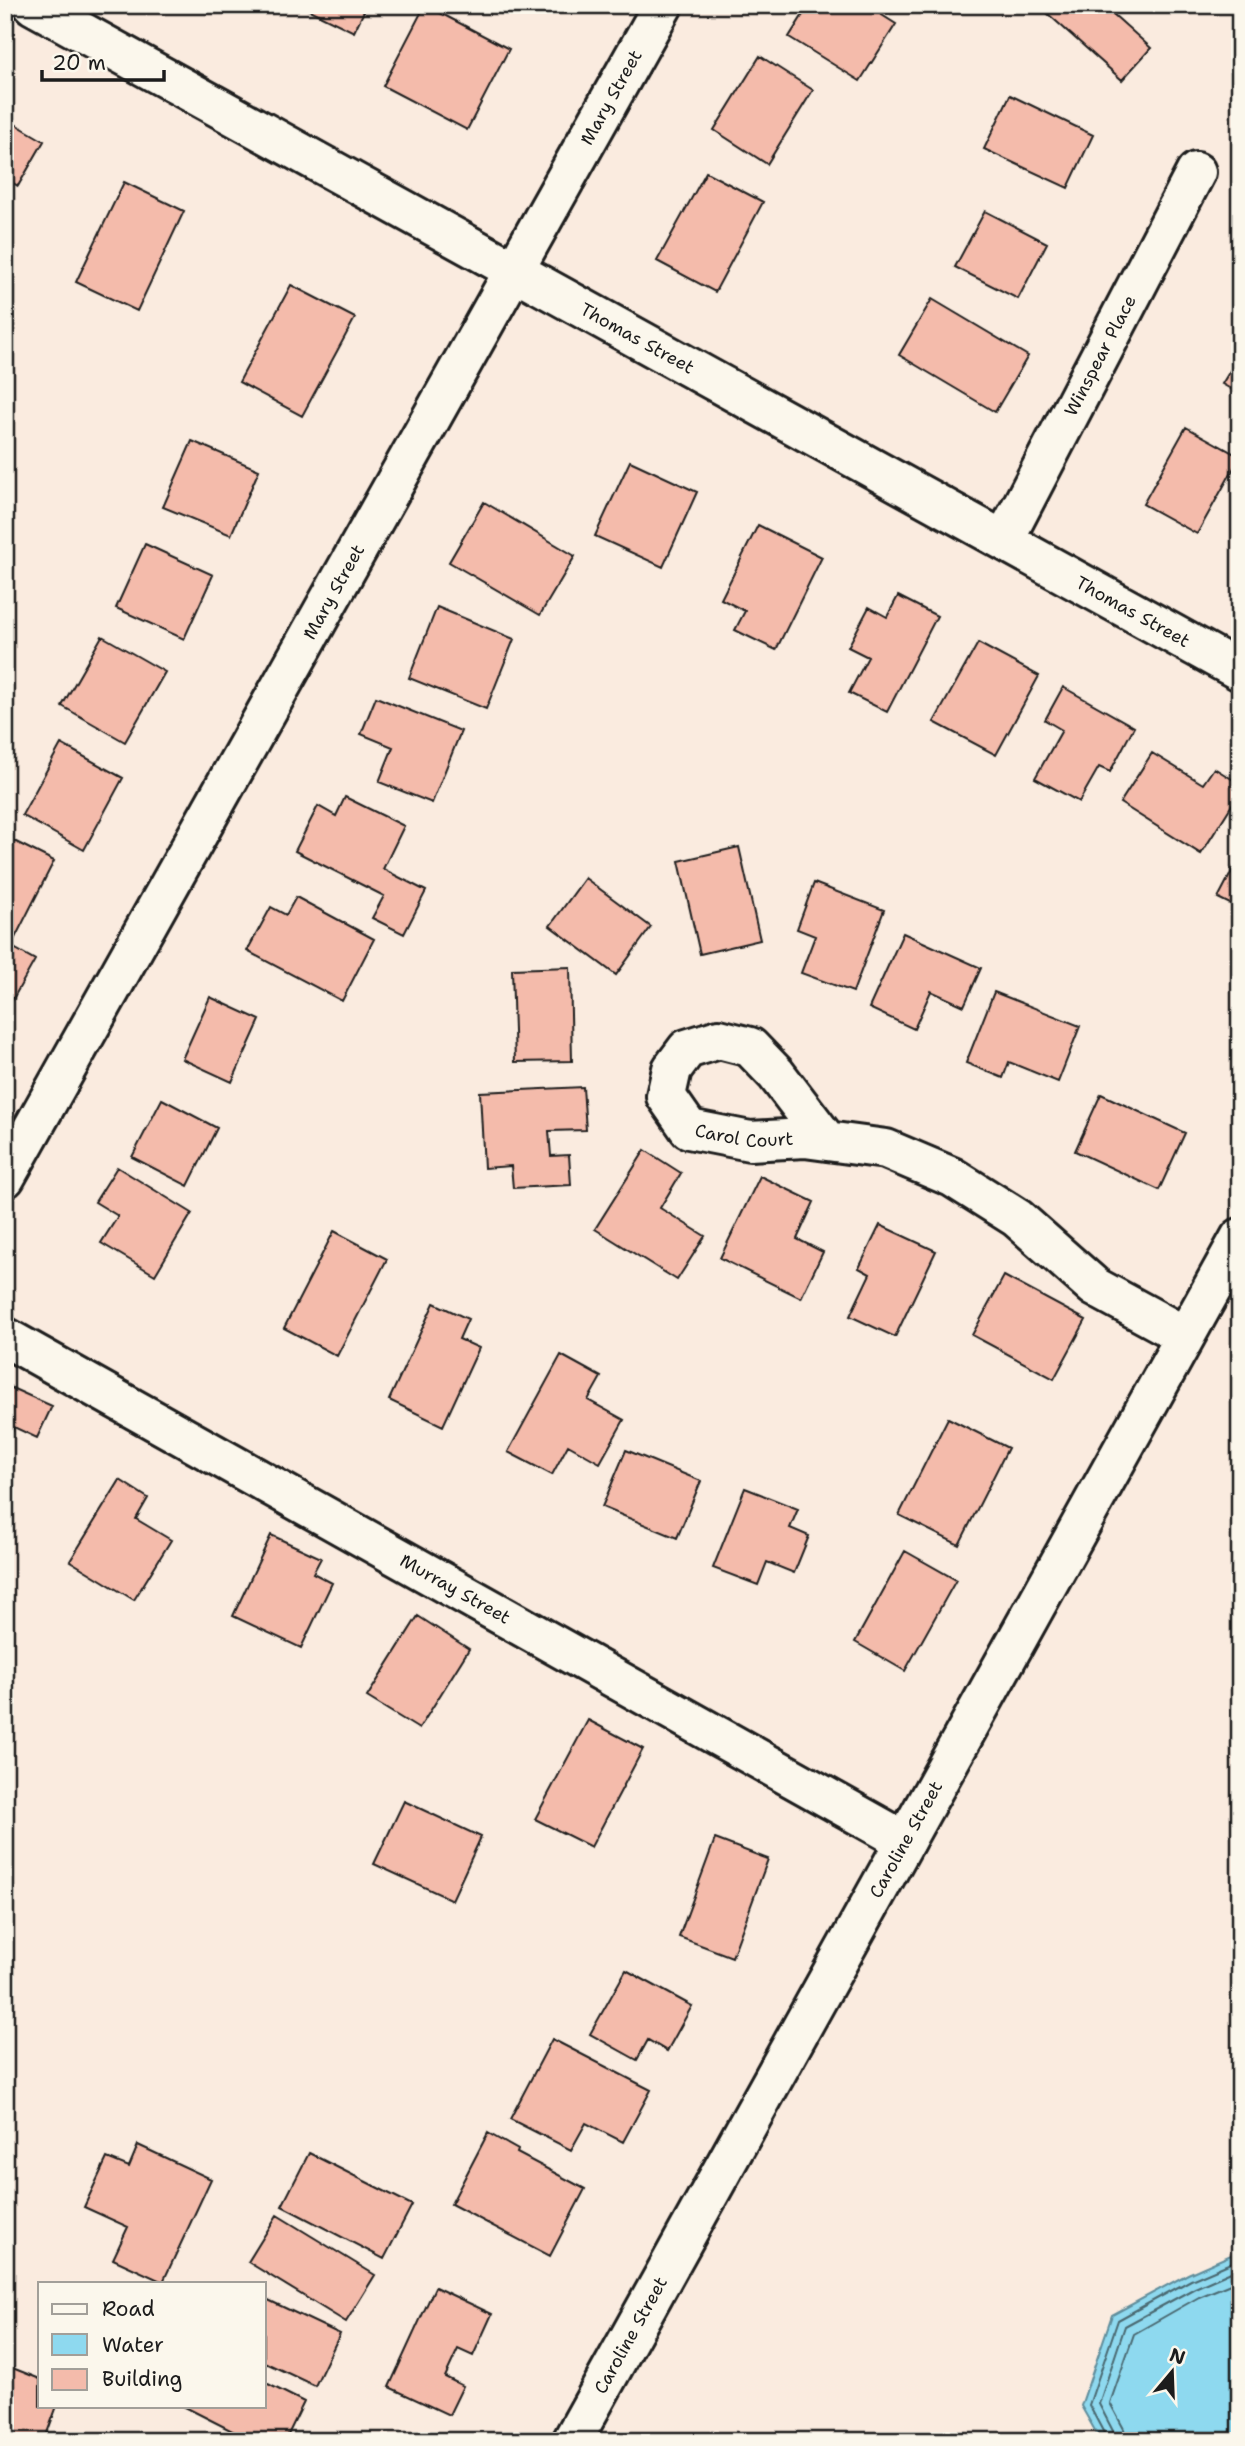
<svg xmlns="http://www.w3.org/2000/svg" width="1245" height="2446" viewBox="0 0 1245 2446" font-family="'Shantell Sans',sans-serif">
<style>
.water{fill:#8ed9ef;stroke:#608d9b;stroke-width:2}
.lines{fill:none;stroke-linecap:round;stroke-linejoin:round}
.shore{stroke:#4a6870;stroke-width:2}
.building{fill:#f4bbab;stroke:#1c1c1c;stroke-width:2}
.minor-casing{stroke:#1c1c1c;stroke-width:44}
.minor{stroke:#fbf7ec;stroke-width:38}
.labels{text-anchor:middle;stroke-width:5;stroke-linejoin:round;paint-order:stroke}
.street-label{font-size:18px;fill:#1c1c1c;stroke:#fbf7ec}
</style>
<rect width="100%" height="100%" fill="#faebdf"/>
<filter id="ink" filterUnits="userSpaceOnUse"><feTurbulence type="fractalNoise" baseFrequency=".0143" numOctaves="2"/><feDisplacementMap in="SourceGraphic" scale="14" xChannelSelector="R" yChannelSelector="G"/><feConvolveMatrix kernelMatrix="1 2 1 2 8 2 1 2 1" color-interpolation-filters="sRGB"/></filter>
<g filter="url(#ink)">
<path class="water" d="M1240,2251V2441H1101L1081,2406L1112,2315L1188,2274Z"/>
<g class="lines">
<path class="shore" d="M1106,2441L1105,2435L1089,2405L1118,2320L1191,2280L1240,2259
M1115,2441L1113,2431L1099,2404L1125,2326L1195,2288L1240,2268
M1126,2441L1124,2429L1110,2403L1134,2334L1199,2297L1240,2280"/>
</g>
<path class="building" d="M304,5H367L354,32L303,7Z
M425,5L509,49L467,130L383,86Z
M809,5H866L896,24L860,81L789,37Z
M1038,5H1103L1151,48L1122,80Z
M760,56L813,90L767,164L714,130Z
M1010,95L1093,135L1068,188L984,149Z
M5,118L44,141L18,186L5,178Z
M706,172L763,202L715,292L657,261Z
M124,182L184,211L137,311L76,282Z
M985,211L1047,243L1018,299L955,267Z
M291,285L355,318L302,416L239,382Z
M932,299L1028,356L995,412L899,355Z
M1240,354V394L1222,384Z
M1186,427L1240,457L1197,534L1143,504Z
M192,441L259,470L231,535L163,507Z
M630,461L697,492L663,567L595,536Z
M484,502L575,556L540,615L449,562Z
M758,525L822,557L776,650L735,630L745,611L721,599Z
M145,544L213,575L184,639L116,608Z
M898,596L937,616L887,712L849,693L868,657L848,647L869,607L887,617Z
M437,607L514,639L486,709L409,678Z
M102,636L165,672L125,742L62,706Z
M978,643L1039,676L996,755L934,722Z
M1063,687L1134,727L1110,772L1099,767L1079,802L1035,778L1062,730L1045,720Z
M376,697L461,731L432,803L379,782L393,747L361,734Z
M61,744L123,778L84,850L22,815Z
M1152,753L1203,784L1214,768L1240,784V792L1201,854L1120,803Z
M345,797L404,826L383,869L426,891L404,934L372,918L384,896L295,851L318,806L336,816Z
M8,838L54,861L13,942L5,938V844Z
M739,847L760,940L700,954L679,861Z
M1240,856V909L1218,898Z
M585,878L651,927L616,975L550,926Z
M814,883L884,910L853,992L801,973L815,936L797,929Z
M296,897L374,939L342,1001L247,951L271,907L286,915Z
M903,933L981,968L964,1006L931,991L914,1029L869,1008Z
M5,943L35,960L5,1013Z
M570,967L572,1061L515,1062L512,969Z
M994,992L1080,1026L1058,1082L1009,1062L1003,1078L966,1063Z
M210,997L260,1020L232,1082L182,1059Z
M583,1087L586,1130L549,1131L551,1156L569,1155L571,1185L513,1188L511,1166L484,1168L480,1092Z
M1101,1094L1185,1133L1159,1190L1075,1151Z
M162,1099L217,1128L188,1186L132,1157Z
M645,1150L681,1173L660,1208L705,1236L677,1280L595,1229Z
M117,1167L192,1213L155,1275L101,1243L118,1216L95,1202Z
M760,1176L814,1202L797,1239L823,1252L801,1298L720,1258Z
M880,1225L936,1251L895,1337L850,1316L870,1274L859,1268Z
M334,1231L387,1259L337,1356L284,1328Z
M1004,1276L1086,1320L1054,1379L972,1335Z
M434,1303L468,1319L459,1339L479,1348L443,1426L389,1400Z
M561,1355L601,1377L588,1400L624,1420L600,1463L568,1445L552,1475L508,1452Z
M5,1385L52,1406L37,1438L14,1427L5,1446Z
M948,1418L1008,1448L959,1545L899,1515Z
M626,1450L701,1481L677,1538L602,1507Z
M120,1480L148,1498L136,1519L171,1540L134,1600L70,1561Z
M745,1488L798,1509L790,1528L809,1536L794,1573L767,1562L758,1585L713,1568Z
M271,1535L321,1558L313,1573L332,1583L301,1648L233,1616Z
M905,1551L956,1580L905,1671L855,1642Z
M418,1616L469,1649L419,1729L367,1697Z
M588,1720L643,1749L591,1847L535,1819Z
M404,1801L481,1837L452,1900L374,1864Z
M715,1839L768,1859L732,1957L679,1937Z
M626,1970L692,2006L667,2051L648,2040L637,2060L590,2034Z
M552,2039L651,2090L623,2142L586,2123L571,2150L510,2119Z
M488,2133L518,2150L517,2153L585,2189L550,2256L451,2204Z
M138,2145L211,2179L163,2282L113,2259L128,2227L84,2207L107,2158L129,2167Z
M309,2153L412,2205L384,2259L282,2206Z
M277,2215L375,2275L346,2322L248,2262Z
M435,2287L492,2314L473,2356L458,2349L445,2377L463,2386L449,2415L389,2387Z
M264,2298L340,2334L315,2386L264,2362Z
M5,2365L40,2379V2406H57L44,2441H5Z
M264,2382L304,2402L285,2441H252L183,2406H264Z"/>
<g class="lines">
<g class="minor-casing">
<g id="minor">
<path id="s1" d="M33,5L1240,671"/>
<path id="s2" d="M1004,540L1196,172"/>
<path id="s3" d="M827,1141L776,1074L750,1047L719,1039L687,1049L672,1069L666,1096L689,1129L750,1141L805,1138L886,1149L952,1177L1017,1218L1095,1287L1185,1336"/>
<path id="s4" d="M5,1178L663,5"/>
<path id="s5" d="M5,1337L905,1841"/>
<path id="s6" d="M572,2441L1240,1238"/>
</g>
</g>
<use href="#minor" class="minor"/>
</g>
</g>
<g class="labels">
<g class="street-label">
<text dy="6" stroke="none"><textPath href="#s4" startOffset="1239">Mary Street</textPath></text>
<text dy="6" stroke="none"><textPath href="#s1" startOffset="690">Thomas Street</textPath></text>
<text dy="6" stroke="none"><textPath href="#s2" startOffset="208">Winspear Place</textPath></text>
<text dy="6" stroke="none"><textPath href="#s4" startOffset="672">Mary Street</textPath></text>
<text dy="6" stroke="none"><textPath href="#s1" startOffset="1256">Thomas Street</textPath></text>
<text dy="6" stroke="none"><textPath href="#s3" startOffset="336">Carol Court</textPath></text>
<text dy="6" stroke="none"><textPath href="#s5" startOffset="516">Murray Street</textPath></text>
<text dy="6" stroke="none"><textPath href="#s6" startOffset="688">Caroline Street</textPath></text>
<text dy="6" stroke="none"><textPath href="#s6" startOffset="121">Caroline Street</textPath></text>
</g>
</g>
<rect width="1245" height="2446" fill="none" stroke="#fbf7ec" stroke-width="28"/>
<rect x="14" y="14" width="1217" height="2418" fill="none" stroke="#1c1c1c" stroke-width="2.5" filter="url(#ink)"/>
<rect x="38" y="2282" width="228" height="126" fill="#fbf7ec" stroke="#a29f99" stroke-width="2"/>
<rect x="52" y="2304" width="35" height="10" fill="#fbf7ec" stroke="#a29f99" stroke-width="2"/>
<text x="102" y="2316" font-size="21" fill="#1c1c1c">Road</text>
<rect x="52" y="2334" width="35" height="21" fill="#8ed9ef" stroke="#a29f99" stroke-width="2"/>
<text x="102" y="2352" font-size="21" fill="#1c1c1c">Water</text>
<rect x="52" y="2369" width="35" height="21" fill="#f4bbab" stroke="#a29f99" stroke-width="2"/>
<text x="102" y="2386" font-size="21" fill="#1c1c1c">Building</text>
<g transform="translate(1172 2372) rotate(19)" stroke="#fbf7ec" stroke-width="5" paint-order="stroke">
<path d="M0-5L12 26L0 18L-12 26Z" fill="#1c1c1c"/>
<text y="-10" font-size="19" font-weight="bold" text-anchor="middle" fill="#1c1c1c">N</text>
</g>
<path d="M42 70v10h122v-10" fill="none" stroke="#1c1c1c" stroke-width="3.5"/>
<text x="52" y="70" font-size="21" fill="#1c1c1c" stroke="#fbf7ec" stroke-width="5" paint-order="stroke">20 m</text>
</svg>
